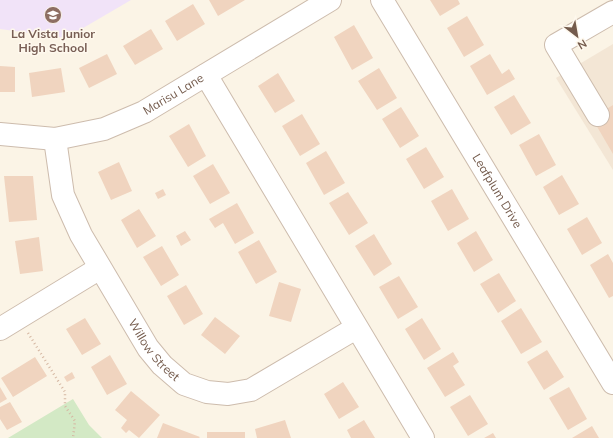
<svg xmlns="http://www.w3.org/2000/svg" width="613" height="438" viewBox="0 0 613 438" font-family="Mulish,sans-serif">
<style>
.residential{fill:#f3e6d5}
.education{fill:#f1e3f8}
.green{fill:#d3e9c5}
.building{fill:#f0d4bf}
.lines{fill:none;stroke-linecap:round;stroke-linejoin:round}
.minor-casing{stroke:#cdbcad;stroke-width:24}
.path{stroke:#d5b7a2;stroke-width:2.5;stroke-dasharray:1 3;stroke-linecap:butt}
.minor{stroke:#fff;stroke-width:22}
.labels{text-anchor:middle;stroke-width:3;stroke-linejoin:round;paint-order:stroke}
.education-label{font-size:12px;font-weight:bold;fill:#785e54;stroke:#fef8ed}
.street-label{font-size:12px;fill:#745b4c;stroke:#fef8ed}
</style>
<rect width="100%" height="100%" fill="#fbf4e6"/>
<path class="residential" d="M613,44V170L556,78Z"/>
<path class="education" d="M0,0H131L66,38L0,29Z"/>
<path class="green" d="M73,399L89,425L102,438H8Z"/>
<path class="building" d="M209,0H245L218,16Z
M430,0H458L460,4L440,16Z
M193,4L205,24L177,41L165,21Z
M467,16L484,45L464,57L447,28Z
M354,25L373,58L352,70L334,37Z
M151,29L163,49L135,65L123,46Z
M107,54L117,74L89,88L79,68Z
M490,54L502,74L509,69L515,79L487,95L470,66Z
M0,66L15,67V92H0Z
M61,68L65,92L32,97L29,73Z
M379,68L397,98L377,110L358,81Z
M278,73L295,101L275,113L258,86Z
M514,95L531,123L511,135L494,107Z
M613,105V154L592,118Z
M401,107L419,136L400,148L382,119Z
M302,114L320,144L300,156L282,126Z
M189,124L206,156L188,167L169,136Z
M539,134L556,165L536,176L519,145Z
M426,147L444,177L424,189L406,159Z
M326,151L345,183L324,195L306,163Z
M119,162L132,191L111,200L98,172Z
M213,164L230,193L210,204L193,176Z
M562,175L579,204L559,215L543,187Z
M4,176H33L37,220L9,222Z
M163,189L166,195L158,199L155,193Z
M452,189L469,219L448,231L431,201Z
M348,192L368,223L349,235L329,203Z
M237,203L254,233L235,244L223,223L215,228L209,219Z
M139,209L156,236L137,248L121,220Z
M587,217L602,243L582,255L567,229Z
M185,231L191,240L181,246L176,236Z
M476,231L493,260L474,272L457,243Z
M374,234L392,264L374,276L355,246Z
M39,237L43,271L20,274L15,241Z
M259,240L277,272L256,284L238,252Z
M162,246L179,275L161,286L143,257Z
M608,254L613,263V296L609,298L590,265Z
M499,273L516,301L498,313L480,284Z
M399,276L418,307L398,319L379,287Z
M279,282L301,289L291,322L269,316Z
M186,285L203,314L184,325L167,296Z
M521,308L542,342L521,354L501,321Z
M215,317L240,336L225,354L201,335Z
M85,318L101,344L82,355L66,329Z
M422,318L441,349L424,360L405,329Z
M547,350L564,377L544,390L527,362Z
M453,352L459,362L453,366L465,385L445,397L427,368Z
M110,355L127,384L107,395L91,367Z
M35,357L47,376L13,397L1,378Z
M72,372L75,378L67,382L64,377Z
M343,382L359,407L339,419L324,394Z
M0,387L7,399L0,403Z
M569,387L587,419L568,430L549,398Z
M131,391L160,415L139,438L129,430L126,433L121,428L127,420L115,410Z
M470,395L488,424L468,436L450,407Z
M10,402L22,422L7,430L0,419V407Z
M285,420L291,438H257L255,429Z
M364,420L375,438H351L347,430Z
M163,423L200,437L199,438H157Z
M592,426L599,438H572Z
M207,432H245V438H207Z
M493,433L496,438H484Z"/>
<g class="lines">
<g class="minor-casing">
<g id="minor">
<path id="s1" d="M382,0L613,383"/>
<path d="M206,75L423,438"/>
<path d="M598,115L556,45L613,12"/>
<path id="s2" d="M0,134L55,139L104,129L144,112L330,0"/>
<path id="s3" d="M55,139L63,195L81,235L148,348L162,365L184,384L207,392L228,394L251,390L356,328"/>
<path d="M0,329L100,268"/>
</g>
</g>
<path class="path" d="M28,333L65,392V406L75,421L73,438"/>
<use href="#minor" class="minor"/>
</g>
<defs>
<g id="school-disc" transform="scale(0.9)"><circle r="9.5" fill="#8d6e63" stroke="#fef8ed"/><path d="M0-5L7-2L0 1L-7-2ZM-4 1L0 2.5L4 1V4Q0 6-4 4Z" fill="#fff"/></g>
</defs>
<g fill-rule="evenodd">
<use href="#school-disc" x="53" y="15"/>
</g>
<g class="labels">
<g class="education-label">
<text x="53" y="38">La Vista Junior<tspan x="53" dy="14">High School</tspan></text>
</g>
<g class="street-label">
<text dy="4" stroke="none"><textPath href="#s2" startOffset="183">Marisu Lane</textPath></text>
<text dy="4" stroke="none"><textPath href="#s1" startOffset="223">Leafplum Drive</textPath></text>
<text dy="4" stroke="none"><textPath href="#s3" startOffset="237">Willow Street</textPath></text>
</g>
</g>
<g transform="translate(577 36) rotate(149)" stroke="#fef8ed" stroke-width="3" paint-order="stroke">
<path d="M0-3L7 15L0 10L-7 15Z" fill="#745b4c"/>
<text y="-6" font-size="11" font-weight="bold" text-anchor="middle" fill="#745b4c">N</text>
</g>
</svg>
